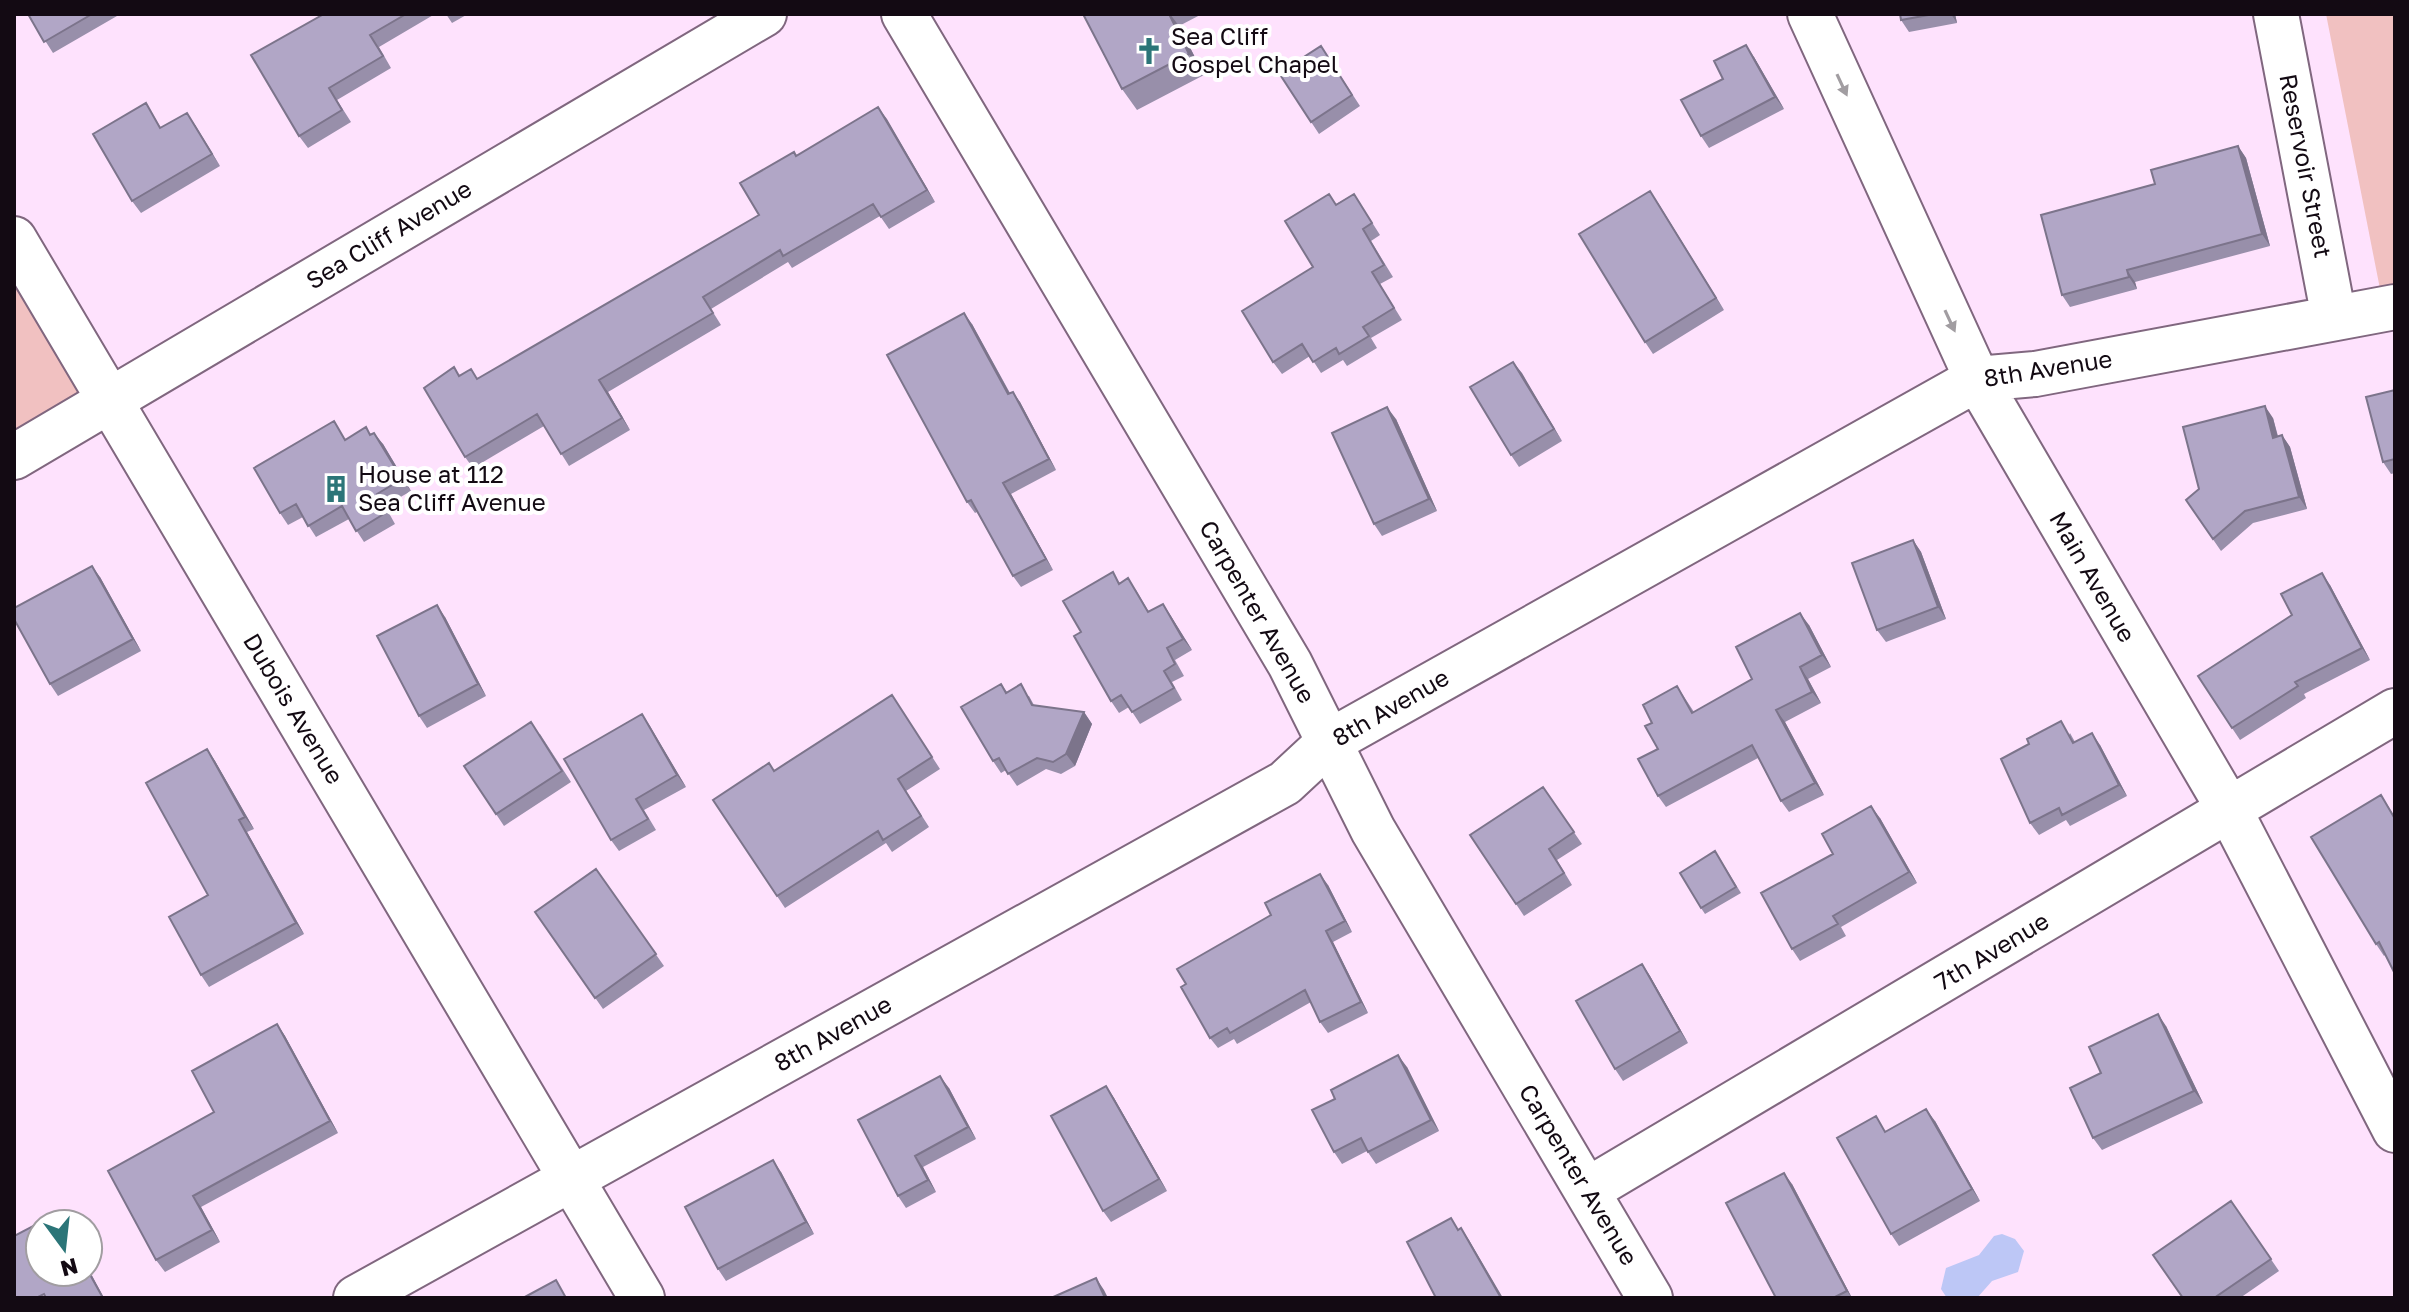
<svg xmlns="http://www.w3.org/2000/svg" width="2409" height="1312" viewBox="0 0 2409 1312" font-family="'Golos Text',sans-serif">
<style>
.green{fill:#f1c1c1}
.water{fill:#bdc7f6}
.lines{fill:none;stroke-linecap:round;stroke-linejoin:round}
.minor-casing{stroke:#80677f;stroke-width:48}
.minor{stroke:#fff;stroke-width:44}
.wall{fill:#988faa}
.shaded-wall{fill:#7c748b}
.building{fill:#b1a6c6;stroke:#7c748b;stroke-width:2}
.oneway{fill:#a19da1}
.labels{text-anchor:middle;stroke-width:8;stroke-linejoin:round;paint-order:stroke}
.poi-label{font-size:24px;fill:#130a13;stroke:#fff;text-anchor:start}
.street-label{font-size:24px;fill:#130a13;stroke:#fff}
</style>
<rect width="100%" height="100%" fill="#fee2fd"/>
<path class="green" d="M2326,14H2395V291L2381,294Z
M14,239L109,401L14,457Z"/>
<path class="water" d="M2002,1234L2015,1239L2024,1251L2018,1272L1992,1281L1977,1298H1947L1941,1289L1946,1268L1979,1255L1994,1236Z"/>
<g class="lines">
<g class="minor-casing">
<path id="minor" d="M904,14L1290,664L1373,830L1650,1298
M1810,14L1977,379L2230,811L2395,1130
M2276,14L2334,318
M14,239L642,1298
M14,457L764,14
M1588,1190L2395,711
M356,1298L1285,783L1329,742L1977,379L2035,374L2395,307"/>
</g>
<use href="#minor" class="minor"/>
</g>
<path class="wall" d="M28,14H116L117,16L53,53Z
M324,14H435L379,47L391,68L337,100L351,122L308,148L299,136Z
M446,14H468L452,23Z
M1083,14H1202L1179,26L1204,75L1137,110L1122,89Z
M1900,14H1955L1957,23L1909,32L1901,20Z
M1321,46L1360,106L1319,134L1279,73Z
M1754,57L1784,109L1709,148L1701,136L1723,79Z
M146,103L161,128L195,125L220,166L141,213L132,201Z
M878,107L935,202L889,229L880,216L792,268L788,262L711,309L721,325L608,392L630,430L569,466L544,426L473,468L465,457L459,375L478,379L759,215L797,156Z
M2238,146L2246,158L2270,246L2135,282L2137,289L2070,307L2062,295L2155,184Z
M1354,194L1380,235L1371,241L1393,277L1380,284L1402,320L1371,338L1377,348L1347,366L1343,360L1321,373L1310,356L1282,374L1273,362L1313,267L1336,204Z
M1658,203L1724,310L1653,354L1645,342Z
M972,324L1010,393L1020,402L1056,470L1011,494L1053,570L1021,587L1013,576L977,512L975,513L967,502Z
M1513,362L1562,441L1519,467L1511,455Z
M2395,390V473L2391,474L2383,462Z
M2273,418L2278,436L2282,435L2290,447L2307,509L2253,523L2221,551L2186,500L2199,489Z
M1396,419L1437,511L1382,536L1374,524Z
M371,435L383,444L411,491L385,506L395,524L364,542L349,519L316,537L303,517L288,525L280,513L346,439Z
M1913,540L1921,552L1946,619L1886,642L1877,630Z
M100,577L141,651L58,696L50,684Z
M1120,583L1136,590L1149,612L1163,604L1192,650L1175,660L1184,676L1172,682L1182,700L1140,724L1129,707L1119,713L1111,701L1081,632Z
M2330,585L2370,660L2304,694L2306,698L2240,740L2232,728L2292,615Z
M445,617L486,696L427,728L419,716Z
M1809,625L1831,667L1808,679L1821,703L1785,722L1824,795L1789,812L1781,801L1758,758L1666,807L1658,796V749L1652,723L1677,686L1694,712L1752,679Z
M1001,684L1007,692L1029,696L1034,705L1084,712L1092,724L1075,766L1061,774L1046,769L1017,786L1006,770L1001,773L993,761Z
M892,695L940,769L906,791L929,827L892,852L886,843L785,908L713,800L775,770Z
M642,714L686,787L644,810L656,830L619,851L611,840Z
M2070,733L2075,742L2100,745L2127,796L2070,826L2066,820L2039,835L2030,823Z
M540,734L571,782L504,826L464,766Z
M207,749L215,761L254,829L247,832L304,934L209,987L201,975L208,895Z
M1543,787L1582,844L1557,860L1572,885L1524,916L1470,835Z
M2381,795L2395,817V974L2385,955L2384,956L2376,944Z
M1880,818L1917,883L1841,927L1846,936L1800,961L1792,949L1833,854Z
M1719,857L1741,893L1705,914L1701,908Z
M596,869L664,966L603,1009L535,912Z
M1328,885L1352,932L1333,942L1368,1013L1328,1033L1320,1022L1311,1002L1237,1044L1234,1039L1218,1048L1210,1038Z
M1642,964L1650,976L1688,1043L1623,1081L1615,1069Z
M277,1024L285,1036L338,1133L201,1207L220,1242L165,1272L156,1260L214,1112Z
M2166,1026L2203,1103L2102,1150L2093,1138L2101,1073Z
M1407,1067L1439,1131L1376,1164L1367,1151L1342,1164L1334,1152Z
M1106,1086L1114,1098L1167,1191L1111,1222L1103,1211Z
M949,1088L976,1139L923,1167L936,1192L906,1208L898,1196L858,1120Z
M1935,1121L1980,1201L1899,1246L1891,1234L1886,1131Z
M781,1172L814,1234L726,1281L718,1269Z
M1792,1184L1852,1298H1776Z
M2231,1201L2279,1271L2240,1298H2183Z"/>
<path class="shaded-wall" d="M1169,14H1170L1179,26L1204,75L1189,54Z
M1951,14H1955L1957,23Z
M1746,45L1754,57L1784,109L1775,97Z
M878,107L887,119L935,202L927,190Z
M187,113L195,125L220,166L212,154Z
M2238,146L2246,158L2270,246L2262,234Z
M1650,191L1658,203L1724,310L1716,298Z
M2127,270L2135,282L2137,289L2129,277Z
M964,313L972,324L1016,405L1008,394Z
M1513,362L1522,373L1562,441L1554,429Z
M599,380L608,392L630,430L622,418Z
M1013,392L1020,402L1056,470L1049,459Z
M2265,406L2273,418L2281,450L2273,438Z
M1387,407L1396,419L1437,511L1429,499Z
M374,433L383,444L411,491L402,479Z
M2282,435L2290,447L2307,509L2299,497Z
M1003,483L1011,494L1053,570L1046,559Z
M1913,540L1921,552L1946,619L1938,607Z
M92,566L100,577L141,651L133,639Z
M2322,573L2330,585L2370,660L2362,648Z
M1163,604L1171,616L1192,650L1183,639Z
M437,605L445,617L486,696L478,684Z
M1800,613L1809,625L1831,667L1822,655Z
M1800,667L1808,679L1821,703L1812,692Z
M1776,710L1785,722L1824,795L1815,783Z
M1084,712L1092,724L1075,766L1066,754Z
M642,714L650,726L686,787L677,775Z
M2092,733L2100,745L2127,796L2119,785Z
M207,749L215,761L254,829L245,817Z
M1871,806L1880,818L1917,883L1909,872Z
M239,820L247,832L304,934L296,923Z
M1320,874L1328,885L1352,932L1345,921Z
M1326,931L1333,942L1368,1013L1361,1002Z
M1642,964L1650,976L1688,1043L1680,1031Z
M2158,1014L2166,1026L2203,1103L2194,1091Z
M277,1024L285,1036L338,1133L330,1121Z
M1398,1055L1407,1067L1439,1131L1431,1120Z
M940,1076L949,1088L976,1139L968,1127Z
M1106,1086L1114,1098L1167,1191L1159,1179Z
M1926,1109L1935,1121L1980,1201L1972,1189Z
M915,1156L923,1167L936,1192L928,1180Z
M773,1160L781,1172L814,1234L806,1222Z
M1784,1173L1792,1184L1852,1298L1847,1291Z
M193,1196L201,1207L220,1242L212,1230Z
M1461,1228L1469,1240L1503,1298H1501Z
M88,1268L104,1298H103L88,1271Z
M1096,1278L1104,1290L1108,1298H1105Z"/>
<path class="building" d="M28,14H92L44,42Z
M324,14H406L370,35L383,56L329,88L342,110L299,136L251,55Z
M1083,14H1169L1189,54L1122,89Z
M1900,14H1934L1901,20Z
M1746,45L1775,97L1701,136L1681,100L1723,79L1714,61Z
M1321,46L1352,95L1311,122L1279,73Z
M146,103L160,128L187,113L212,154L132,201L93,134Z
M878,107L927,190L881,217L873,204L783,256L780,250L703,297L713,313L599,380L622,418L561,454L537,414L465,457L424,388L454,367L459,376L471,369L477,379L759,215L740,183L794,152L796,156Z
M2238,146L2262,234L2127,270L2129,277L2062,295L2041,215L2155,184L2151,170Z
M1650,191L1716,298L1645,342L1579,234Z
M1329,194L1336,205L1354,194L1372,223L1363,229L1384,265L1372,272L1394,308L1363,327L1369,336L1339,354L1336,348L1313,362L1302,344L1273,362L1242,311L1313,267L1285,221Z
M964,313L1008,394L1013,392L1049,459L1003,483L1046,559L1013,576L971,500L967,502L887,355Z
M1513,362L1554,429L1511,455L1470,387Z
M2395,390V459L2383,462L2366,397Z
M2265,406L2273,438L2282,435L2299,497L2245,511L2213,539L2186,500L2199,489L2183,427Z
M1387,407L1429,499L1374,524L1332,433Z
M334,421L345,440L366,427L370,435L374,433L402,479L377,494L387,512L356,531L342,506L308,526L296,504L280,513L254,468Z
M1913,540L1938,607L1877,630L1852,563Z
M92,566L133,639L50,684L14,619V608Z
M1113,572L1119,584L1128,578L1148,612L1163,604L1183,639L1167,648L1175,664L1164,671L1174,688L1132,712L1121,695L1111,701L1074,636L1081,632L1063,601Z
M2322,573L2362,648L2295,682L2298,686L2232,728L2198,676L2292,615L2281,594Z
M437,605L478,684L419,716L377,636Z
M1800,613L1822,655L1800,667L1812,692L1776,710L1815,783L1781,801L1752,745L1658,796L1638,759L1658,749L1645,726L1652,723L1643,705L1677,686L1692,713L1752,679L1736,647Z
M1001,684L1006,693L1021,684L1032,705L1084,712L1066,754L1053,762L1037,758L1008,774L999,758L993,761L961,707Z
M892,695L932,757L898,779L921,816L883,840L878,831L777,896L713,800L769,763L774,771Z
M642,714L677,775L636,799L648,819L611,840L564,759Z
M2061,721L2073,743L2092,733L2119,785L2062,815L2059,808L2030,823L2001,759L2029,744L2027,739Z
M531,722L562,771L496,814L464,766Z
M207,749L245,817L239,820L296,923L201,975L169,917L208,895L146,783Z
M1543,787L1574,832L1549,849L1564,873L1516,904L1470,835Z
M2381,795L2395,819V974L2379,942L2376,944L2311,837Z
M1871,806L1909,872L1833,916L1838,924L1792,949L1761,893L1833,854L1822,834Z
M1715,851L1736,887L1701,908L1680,873Z
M596,869L656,954L595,998L535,912Z
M1320,874L1345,921L1326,931L1361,1002L1320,1022L1305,990L1230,1033L1227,1028L1210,1038L1181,987L1186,984L1177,969L1271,915L1265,903Z
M1642,964L1680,1031L1615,1069L1576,1001Z
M2158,1014L2194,1091L2093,1138L2070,1088L2101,1073L2089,1047Z
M277,1024L330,1121L193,1196L212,1230L156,1260L108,1171L214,1112L192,1071Z
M1398,1055L1431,1120L1368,1152L1361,1138L1334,1152L1312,1110L1335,1099L1331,1090Z
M940,1076L968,1127L915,1156L928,1180L898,1196L858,1120Z
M1106,1086L1159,1179L1103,1211L1051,1116Z
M1926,1109L1972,1189L1891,1234L1837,1138L1876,1116L1885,1132Z
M773,1160L806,1222L718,1269L685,1207Z
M1784,1173L1847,1291L1833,1298H1776L1726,1203Z
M2231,1201L2271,1259L2214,1298H2183L2153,1255Z
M56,1214L62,1224H40V1272L88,1271L103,1298H46L44,1294L36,1298H14V1236Z
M1451,1218L1458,1230L1461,1228L1501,1298H1436L1407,1242Z
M1096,1278L1105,1298H1051Z
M556,1280L566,1298H523Z"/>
<defs><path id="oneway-solid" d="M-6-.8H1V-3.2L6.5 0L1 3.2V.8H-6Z" transform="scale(2)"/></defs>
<g class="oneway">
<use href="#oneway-solid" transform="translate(1842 85) rotate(65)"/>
<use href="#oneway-solid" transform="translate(1950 321) rotate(65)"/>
</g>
<defs>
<g id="church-bare" transform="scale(2.16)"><path d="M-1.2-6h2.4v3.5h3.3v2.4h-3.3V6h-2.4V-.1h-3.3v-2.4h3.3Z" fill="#2b7578" stroke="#fff" stroke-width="2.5" paint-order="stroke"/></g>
<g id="building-bare" transform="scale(2.16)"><path d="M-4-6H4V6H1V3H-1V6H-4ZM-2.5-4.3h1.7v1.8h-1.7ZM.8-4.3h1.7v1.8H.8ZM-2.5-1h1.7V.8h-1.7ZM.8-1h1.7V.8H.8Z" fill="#2b7578" stroke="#fff" stroke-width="2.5" paint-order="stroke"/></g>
</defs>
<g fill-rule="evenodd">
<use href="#church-bare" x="1149" y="51"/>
<use href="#building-bare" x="336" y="489"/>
</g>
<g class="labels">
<g class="poi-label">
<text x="1171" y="45">Sea Cliff<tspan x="1171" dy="28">Gospel Chapel</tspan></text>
<text x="358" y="483">House at 112<tspan x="358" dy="28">Sea Cliff Avenue</tspan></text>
</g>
<g class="street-label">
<text transform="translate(2305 166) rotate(79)" y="8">Reservoir Street</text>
<text transform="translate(389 235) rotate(-31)" y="8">Sea Cliff Avenue</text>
<text transform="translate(2048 369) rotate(-9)" y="8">8th Avenue</text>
<text transform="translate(2092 577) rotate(60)" y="8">Main Avenue</text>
<text transform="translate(1257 612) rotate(60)" y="8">Carpenter Avenue</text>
<text transform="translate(1391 708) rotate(-30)" y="8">8th Avenue</text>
<text transform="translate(293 709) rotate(59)" y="8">Dubois Avenue</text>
<text transform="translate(1992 952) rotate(-31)" y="8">7th Avenue</text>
<text transform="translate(833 1034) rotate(-29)" y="8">8th Avenue</text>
<text transform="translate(1578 1175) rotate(59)" y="8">Carpenter Avenue</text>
</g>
</g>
<rect width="2409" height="1312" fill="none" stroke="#130a13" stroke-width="32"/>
<g transform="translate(64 1248) rotate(165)"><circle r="38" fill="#ffffff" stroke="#a19da1" stroke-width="2"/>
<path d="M0-6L14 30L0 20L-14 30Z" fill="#2b7578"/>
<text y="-12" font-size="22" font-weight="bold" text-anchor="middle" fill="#130a13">N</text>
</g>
</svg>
